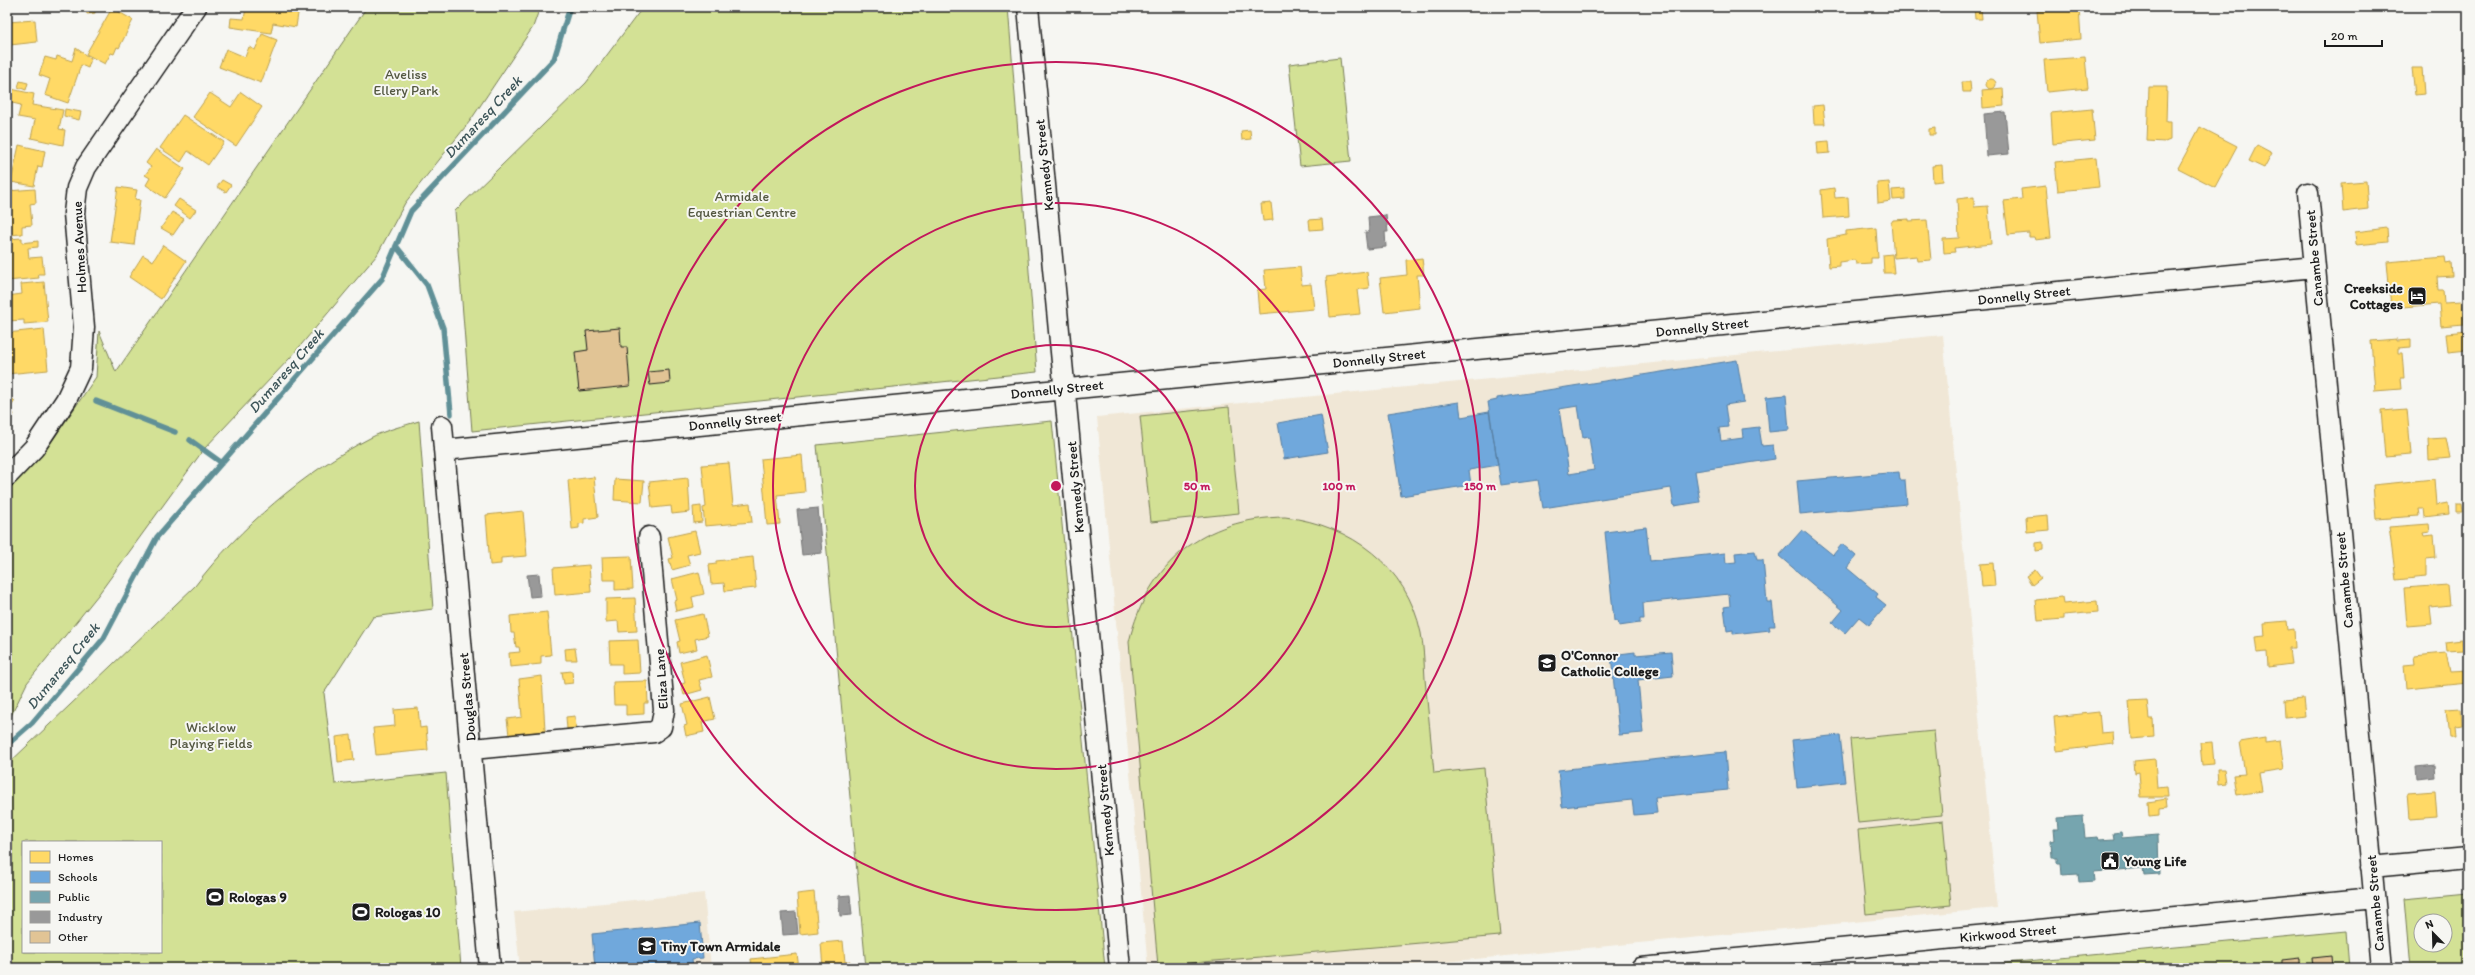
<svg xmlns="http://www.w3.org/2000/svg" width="2475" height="975" viewBox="0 0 2475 975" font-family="Itim,sans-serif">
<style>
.built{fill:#f0e7d6}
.green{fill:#d3e195;stroke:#787e58;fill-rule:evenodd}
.homes{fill:#ffd966;stroke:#bba050}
.schools{fill:#6fa8dc;stroke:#567ea2;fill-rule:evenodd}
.public{fill:#76a5af;stroke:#5b7c83}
.industry{fill:#999;stroke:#747474}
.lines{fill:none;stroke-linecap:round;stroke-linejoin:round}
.stream{stroke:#609097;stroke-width:5.5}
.building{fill:#e1c495;stroke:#1c1c1c}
.minor-casing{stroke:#1c1c1c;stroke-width:23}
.minor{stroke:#f6f6f2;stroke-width:20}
.ring{fill:none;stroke:#c2185b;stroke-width:2}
.labels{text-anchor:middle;stroke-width:4;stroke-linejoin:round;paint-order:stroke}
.park-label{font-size:14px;fill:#535740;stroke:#f6f6f2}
.street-label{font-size:14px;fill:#1c1c1c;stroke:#f6f6f2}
.poi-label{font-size:14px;font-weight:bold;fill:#1c1c1c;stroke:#f6f6f2;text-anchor:start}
.water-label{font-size:15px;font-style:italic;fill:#3e565a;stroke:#f6f6f2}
.centre{fill:#c2185b;stroke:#f6f6f2;stroke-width:2}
.ring-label{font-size:12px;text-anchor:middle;font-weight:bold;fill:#c2185b;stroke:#f6f6f2;stroke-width:4;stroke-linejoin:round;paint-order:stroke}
</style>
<rect width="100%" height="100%" fill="#f6f6f2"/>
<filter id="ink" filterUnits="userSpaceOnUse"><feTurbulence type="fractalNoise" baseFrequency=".025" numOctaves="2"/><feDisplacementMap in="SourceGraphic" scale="8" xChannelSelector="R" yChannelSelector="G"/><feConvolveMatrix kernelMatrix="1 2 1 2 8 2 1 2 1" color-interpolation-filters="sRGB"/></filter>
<g filter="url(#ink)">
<path class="built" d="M1943,335L1997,908L1384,968H1148L1097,417Z
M704,893L711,968H520L514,912Z"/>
<path class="green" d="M367,7H540L533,27L470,121L405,203L377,255L290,358L204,449L98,595L27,683L7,724V489L45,451L96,377L99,331L116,372Z
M643,7H1008L1037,372L472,431L455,211L586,83Z
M1340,58L1351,161L1300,166L1289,64Z
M1229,407L1239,513L1151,522L1140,416Z
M419,421L433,609L373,617L324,693L335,784L446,773L461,968H7V765L195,586C240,527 304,472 370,438C385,430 403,426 419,421ZM23,842H161V952H23Z
M1052,421L1105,968H866L817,445Z
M1285,517C1351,525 1407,566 1421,633C1424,648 1424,664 1425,679C1428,710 1431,741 1434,773L1484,768L1500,936L1158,966L1129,642C1148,562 1204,518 1285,517Z
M1934,731L1942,815L1858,823L1850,739Z
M1943,821L1951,905L1866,914L1858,830Z
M2468,893V968H2410L2404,899ZM2421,921H2445V945H2421Z
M2346,931L2349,968H1953Z"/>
<path class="homes" d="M86,7H95V13L87,14Z
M253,7H299L296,27L273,23L271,33L230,27L231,18L244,19L246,8Z
M1974,7H1981L1982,19H1975Z
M2079,7L2081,39L2040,43L2037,11Z
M112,8L133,20L119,48L117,47L114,54L111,53L105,64L86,54Z
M35,20L37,42L10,45L8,22Z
M262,34L277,40L261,83L219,67L226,49L245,57L249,47L255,50Z
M76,48L91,59L88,68L81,65L68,103L45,95L50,79L39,75L45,57L56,60L57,56L72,61Z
M2085,57L2088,88L2047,92L2044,60Z
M2412,68H2422L2424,94L2415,95Z
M1986 84a5 5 0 1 1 10 0a5 5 0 1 1-10 0Z
M20,81L28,83L26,90L18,87Z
M1962,82H1970L1971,92H1963Z
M2149,87H2167L2166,122H2170V140L2165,142L2147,141Z
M2003,88L2004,106L1983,108L1982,90Z
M11,89L34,94L32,105L63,110L59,129L65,130L63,145L31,138L35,120L18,117L21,105L8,102Z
M241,92L262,107L236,146L193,117L210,93L231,107Z
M1823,105L1825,124H1814L1813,106Z
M65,109L81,112L79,120L64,116Z
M2092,109L2095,140L2053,144L2051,113Z
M183,115L224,142L208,165L188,151L181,162L160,148Z
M2200,127L2237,146L2215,187L2178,168Z
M1935,128V135H1929V129Z
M1250,130L1251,139L1242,140L1241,131Z
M1829,141L1830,153L1818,154L1817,142Z
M19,145L45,151L42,167L38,166L34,186L11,182Z
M2257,145L2272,153L2264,168L2249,161Z
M156,149L185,169L165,198L146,185L150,178L145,175L151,167L146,163Z
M2096,158L2099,187L2058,191L2055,162Z
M1942,165L1943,181L1933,182L1932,166Z
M222,180L231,185L226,192L217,187Z
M2366,181L2368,209L2343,212L2341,183Z
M1889,182L1891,201L1878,203L1877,183Z
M2046,186L2051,238L2035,240L2034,237H2029V233L2008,235L2004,201L2022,199L2021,189Z
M118,187L137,190L135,199L140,200L134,245L110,242Z
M1834,188L1835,198L1848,197L1849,216L1823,218L1821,190Z
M35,189L36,203L30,204L32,225L22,226V234L7,235V191Z
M1905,189V199L1893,200L1892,190Z
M1974,197V207L1988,206L1991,244L1954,248L1955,252L1944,253L1943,239L1959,238L1957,199Z
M179,199L196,210L190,218L174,206Z
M1271,203L1273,220L1263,221L1261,204Z
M172,212L184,219L173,235L161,228Z
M1322,219L1323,229L1310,230L1309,220Z
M1909,219V221L1927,220L1931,260L1918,261L1917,256L1894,258L1891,223L1893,220Z
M1876,228L1878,258H1871V263L1856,264L1855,260L1839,262V266L1829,267L1827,239L1846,235V231Z
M2387,228L2388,242L2356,245L2355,232Z
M22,238V243L38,241V247L28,248L29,258L42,257L44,274H38L39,278L7,281V239Z
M163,245L186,261L161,299L129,277L143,255L153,261Z
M1892,254L1894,273H1884L1883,255Z
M2445,257L2446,263L2451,262L2452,276L2437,277L2438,290H2443L2444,303L2462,302L2464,324L2441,326L2439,304L2391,308L2387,262Z
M1422,258L1424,275H1417L1420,308L1384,312L1380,278L1407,275L1406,260Z
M1300,267L1302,285L1311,284L1314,309L1259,314L1257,290L1266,289L1264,270Z
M1367,272L1369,288L1357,290L1360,314L1330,317L1326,277Z
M44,282L48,322L24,324V320L7,321V296L22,294L21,284Z
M44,329L48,370L7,374V333Z
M2468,331V350L2448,352L2446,333Z
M2397,339V341L2411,340V347L2398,348V353H2402L2404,378H2400L2401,389L2375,391L2371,341Z
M7,395L15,401L8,410L14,414L7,424Z
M2407,409L2411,454L2385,456L2381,411Z
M2446,438L2450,458L2429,460L2428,439Z
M802,455L805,492L777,495L780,524L767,525L761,459Z
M729,463L733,505L750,503L752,522L705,526L703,508L706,507L702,465Z
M594,477L598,517L584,519V523L579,524V528L572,529L568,480Z
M688,478L690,512L672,514L671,506L652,508L649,482Z
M615,479L644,481L642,502L614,500Z
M2434,479L2436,505L2448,503L2449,514L2424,517L2423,508H2418L2419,516L2376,519L2373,485Z
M2456,504H2461L2462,512H2456Z
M701,506L702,522L694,523L693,507Z
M523,511L527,556L501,558V564L490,565L486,515Z
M2048,515L2049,530L2027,532L2026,517Z
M2429,524L2430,532L2423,533L2424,536L2434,535L2436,558L2426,559V577L2396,580L2389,527Z
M695,531L700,552L687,555L690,565L672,570L669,559L673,558L668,537Z
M2043,542V550L2036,551V543Z
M631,556L633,589L615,590V580H603L602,557Z
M753,557L756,588L725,591L724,583L711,584L709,565L716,564V561Z
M1993,563L1995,586L1982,587L1980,564Z
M589,565L591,592L555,595L553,568Z
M2035,570L2041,578L2032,585L2026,576Z
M699,572L704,594L692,597L694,607L676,611L674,601L677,600L672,579Z
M2448,585L2450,605L2430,607L2432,624L2407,626L2404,588Z
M2062,597L2063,604L2097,601L2098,612L2064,615V619L2038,621L2036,600Z
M635,598L637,631L619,632L618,621L606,622V599Z
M547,612L551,655L541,656V664L510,667L509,653L520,652L519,647H516L514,633H511L510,616Z
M703,614L708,636L695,639L697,649L679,653L677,642L680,641L675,620Z
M2287,621L2288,630L2294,629L2295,648H2289L2291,664L2268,667L2267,652L2257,653L2255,637L2265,636L2264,623Z
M638,640L640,673L622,674V664H610L609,641Z
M2462,640L2463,650L2446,651L2445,642Z
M575,648L577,660H566L565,649Z
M2446,653L2450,672L2468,671V683L2406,689L2404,665L2415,664L2414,656Z
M707,655L712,677L699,680L702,690L684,695L681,684L685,683L680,662Z
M572,671L573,683L564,684L562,672Z
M542,676L545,731L509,735L507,719L522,717L519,679Z
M647,681L648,703H644V714L626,715V705H614L613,682Z
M710,697L715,719L702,722L704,732L686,736L684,726L687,725L682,704Z
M2303,698L2305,716L2285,718L2284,700Z
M2147,700L2149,719H2153L2154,737L2132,739L2129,701Z
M418,708L420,728L426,727L428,750L376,755L373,728L395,726L394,710Z
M2461,708L2462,726L2454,727L2455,737H2449L2446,709Z
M2099,712L2101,733L2113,732L2114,744L2057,751L2054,717Z
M575,716L576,728L567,729L566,717Z
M351,735L354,760L338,762L336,737Z
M2265,738V743L2280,741L2284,769L2259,773L2262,791L2236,795L2233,775L2245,774L2240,742Z
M2212,742L2214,764L2202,765L2200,743Z
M2155,759L2157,788L2167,787L2168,797H2141L2139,772L2135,773L2134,761Z
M2217,769H2224L2226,783L2218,784Z
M2435,791L2437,817L2410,819L2408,793Z
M2166,799L2167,808L2159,809V815L2149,816L2148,802Z
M814,892L818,932L800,934L797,894Z
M843,941L845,962L850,961V968H823L821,943Z
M797,954L799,968H752L751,959Z"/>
<path class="schools" d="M1737,360L1744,402L1725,405L1728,427L1719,428L1721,441L1743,438L1742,429L1759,427L1762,446L1773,445L1775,459L1695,471L1700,502L1674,506L1671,488L1543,508L1538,480L1501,485L1488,402L1497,400V398ZM1578,406L1583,438L1589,437L1594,470L1569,474L1559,409Z
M1786,395L1789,430L1769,432L1766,397Z
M1459,402L1461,417L1489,412L1498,465L1469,470L1471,485L1401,496L1388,413Z
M1321,415L1328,452L1284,459L1278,423Z
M1899,472L1900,480H1905L1907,504L1800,514L1797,481Z
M1646,527L1650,561L1725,553L1726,563L1736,562L1735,553L1755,551L1757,560H1763L1767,602H1772L1775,626H1769L1770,630L1733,634V630L1727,631L1724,607L1730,606L1729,594L1643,603L1644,619H1640V623L1619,626L1618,621H1614L1605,532Z
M1802,530L1833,555L1842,544L1856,556L1847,568L1878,594L1876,597L1886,605L1869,625L1859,617L1845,633L1832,623L1843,610L1779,556Z
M1635,652V655L1671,652L1673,676L1638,680L1643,733L1619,735L1611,655Z
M1840,735L1845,782L1797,787L1792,740Z
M1725,752L1728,790L1655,797L1657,813L1634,815L1632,800L1562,807L1558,770Z
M700,923L703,958L692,959L693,967L595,968L592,934Z"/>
<path class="public" d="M2083,816L2085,838L2098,837L2099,840L2114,839L2113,833L2121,832L2122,838L2158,835L2159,874L2144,875L2143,868L2094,872L2095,881L2079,882L2078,874L2062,875L2061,863H2057V858H2052L2051,841L2055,840L2054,829H2058L2057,818Z"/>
<path class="industry" d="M2005,112L2009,154L1987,156L1984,114Z
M1386,215L1388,232H1385L1386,247L1367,249L1365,232H1369L1368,217Z
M818,508L822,553L802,555L797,510Z
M539,574L541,596L530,597L527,575Z
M2435,765L2436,777L2417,779L2416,767Z
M850,895L852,915L840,916L838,896Z
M796,912L798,934L783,935L781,913Z"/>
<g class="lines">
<path class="stream" d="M396,246L427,285L443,328L451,414
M96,401L175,432
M190,440L222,463
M7,745L32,723L104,638L157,537L382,279L411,211L554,59L570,7"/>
</g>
<path class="building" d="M620,328L621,347H627L630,386L579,391L575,352L588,350L586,331Z
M669,370L670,383L650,385L648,372Z
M2331,956L2332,968H2314L2313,958Z
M2300,958V968H2282V960Z"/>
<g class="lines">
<g class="minor-casing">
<path id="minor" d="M1028,7L1120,968
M2308,193L2381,968
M442,426L490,968
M444,450L2315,267
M7,476L34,448L66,400L81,368L84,327L74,213L77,188L86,167L196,7
M472,749L654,732L661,727L664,710L649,537
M2371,867L2468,858
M1641,968L2374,898"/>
</g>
<use href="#minor" class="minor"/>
</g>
</g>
<g class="ring">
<circle cx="1056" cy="486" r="141"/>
<circle cx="1056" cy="486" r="283"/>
<circle cx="1056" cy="486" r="424"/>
</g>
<defs>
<g id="hotel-square" transform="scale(1)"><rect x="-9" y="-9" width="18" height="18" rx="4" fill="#1c1c1c" stroke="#f6f6f2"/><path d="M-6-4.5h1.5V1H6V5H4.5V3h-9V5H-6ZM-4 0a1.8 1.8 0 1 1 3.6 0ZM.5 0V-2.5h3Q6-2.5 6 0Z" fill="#fff"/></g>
<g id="school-square" transform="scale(1)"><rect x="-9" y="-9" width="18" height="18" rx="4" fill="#1c1c1c" stroke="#f6f6f2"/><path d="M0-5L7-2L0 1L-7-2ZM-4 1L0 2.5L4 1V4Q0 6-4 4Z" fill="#fff"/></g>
<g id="civic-square" transform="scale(1)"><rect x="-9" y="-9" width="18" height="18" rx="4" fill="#1c1c1c" stroke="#f6f6f2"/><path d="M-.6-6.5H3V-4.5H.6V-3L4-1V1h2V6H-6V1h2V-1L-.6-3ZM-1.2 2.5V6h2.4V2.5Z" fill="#fff"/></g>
<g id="stadium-square" transform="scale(1)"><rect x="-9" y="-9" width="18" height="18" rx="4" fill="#1c1c1c" stroke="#f6f6f2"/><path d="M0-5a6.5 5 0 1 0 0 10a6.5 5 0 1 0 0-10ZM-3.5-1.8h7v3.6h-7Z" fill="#fff"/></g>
</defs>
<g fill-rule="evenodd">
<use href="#hotel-square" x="2417" y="296"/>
<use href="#school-square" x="1547" y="663"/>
<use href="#civic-square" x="2110" y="861"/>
<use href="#stadium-square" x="215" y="897"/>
<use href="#stadium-square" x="361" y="912"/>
<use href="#school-square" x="647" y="946"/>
</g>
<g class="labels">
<g class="park-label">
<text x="406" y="79">Aveliss<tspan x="406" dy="16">Ellery Park</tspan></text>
<text x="742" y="201">Armidale<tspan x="742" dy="16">Equestrian Centre</tspan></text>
<text x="211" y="732">Wicklow<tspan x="211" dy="16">Playing Fields</tspan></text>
</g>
<g class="street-label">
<text transform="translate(1044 165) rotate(-96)" y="5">Kennedy Street</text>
<text transform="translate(79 247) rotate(-93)" y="5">Holmes Avenue</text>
<text transform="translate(2314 258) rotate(-95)" y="5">Canambe Street</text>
<text transform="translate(2024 295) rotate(-6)" y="5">Donnelly Street</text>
<text transform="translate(1702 327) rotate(-6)" y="5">Donnelly Street</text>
<text transform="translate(1379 358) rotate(-6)" y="5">Donnelly Street</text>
<text transform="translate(1057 389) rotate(-6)" y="5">Donnelly Street</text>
<text transform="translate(735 421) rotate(-6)" y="5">Donnelly Street</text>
<text transform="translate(1075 487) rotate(-95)" y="5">Kennedy Street</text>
<text transform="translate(2344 580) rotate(-95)" y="5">Canambe Street</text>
<text transform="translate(661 679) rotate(-94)" y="5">Eliza Lane</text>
<text transform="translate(467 697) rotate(-95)" y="5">Douglas Street</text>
<text transform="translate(1105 810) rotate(-95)" y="5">Kennedy Street</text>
<text transform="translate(2375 903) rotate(-95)" y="5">Canambe Street</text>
<text transform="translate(2008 933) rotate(-5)" y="5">Kirkwood Street</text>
</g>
<g class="poi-label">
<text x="2403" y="293" text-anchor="end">Creekside<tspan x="2403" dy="16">Cottages</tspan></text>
<text x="1561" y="660">O'Connor<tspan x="1561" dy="16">Catholic College</tspan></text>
<text x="2124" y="866">Young Life</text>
<text x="229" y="902">Rologas 9</text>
<text x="375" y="917">Rologas 10</text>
<text x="661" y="951">Tiny Town Armidale</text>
</g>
<g class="water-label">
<text transform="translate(483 117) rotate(-47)" y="5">Dumaresq Creek</text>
<text transform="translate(286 371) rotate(-49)" y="5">Dumaresq Creek</text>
<text transform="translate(63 666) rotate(-51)" y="5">Dumaresq Creek</text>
</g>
</g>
<circle cx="1056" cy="486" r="6" class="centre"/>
<g class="ring-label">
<text x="1197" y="490">50 m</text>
<text x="1339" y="490">100 m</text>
<text x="1480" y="490">150 m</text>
</g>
<rect width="2475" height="975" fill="none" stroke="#f6f6f2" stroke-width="24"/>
<rect x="12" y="12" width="2451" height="951" fill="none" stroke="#1c1c1c" stroke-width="1.5" filter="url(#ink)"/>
<rect x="22" y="841" width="140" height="112" fill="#f6f6f2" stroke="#9f9f9c"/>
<rect x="30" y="851" width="20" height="12" fill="#ffd966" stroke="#9f9f9c"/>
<text x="58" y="861" font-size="12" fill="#1c1c1c">Homes</text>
<rect x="30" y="871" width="20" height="12" fill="#6fa8dc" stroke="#9f9f9c"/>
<text x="58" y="881" font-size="12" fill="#1c1c1c">Schools</text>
<rect x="30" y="891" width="20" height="12" fill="#76a5af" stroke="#9f9f9c"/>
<text x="58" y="901" font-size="12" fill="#1c1c1c">Public</text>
<rect x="30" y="911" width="20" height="12" fill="#999999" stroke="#9f9f9c"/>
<text x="58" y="921" font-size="12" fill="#1c1c1c">Industry</text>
<rect x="30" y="931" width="20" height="12" fill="#e1c495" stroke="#9f9f9c"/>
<text x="58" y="941" font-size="12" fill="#1c1c1c">Other</text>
<g transform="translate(2433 933) rotate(337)"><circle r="19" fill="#f6f6f2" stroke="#9f9f9c"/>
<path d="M0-3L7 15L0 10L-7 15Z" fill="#1c1c1c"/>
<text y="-6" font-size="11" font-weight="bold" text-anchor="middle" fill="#1c1c1c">N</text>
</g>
<path d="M2325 40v6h57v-6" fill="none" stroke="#1c1c1c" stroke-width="2"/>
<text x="2331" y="40" font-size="12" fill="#1c1c1c" stroke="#f6f6f2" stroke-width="3" paint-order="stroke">20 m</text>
</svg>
